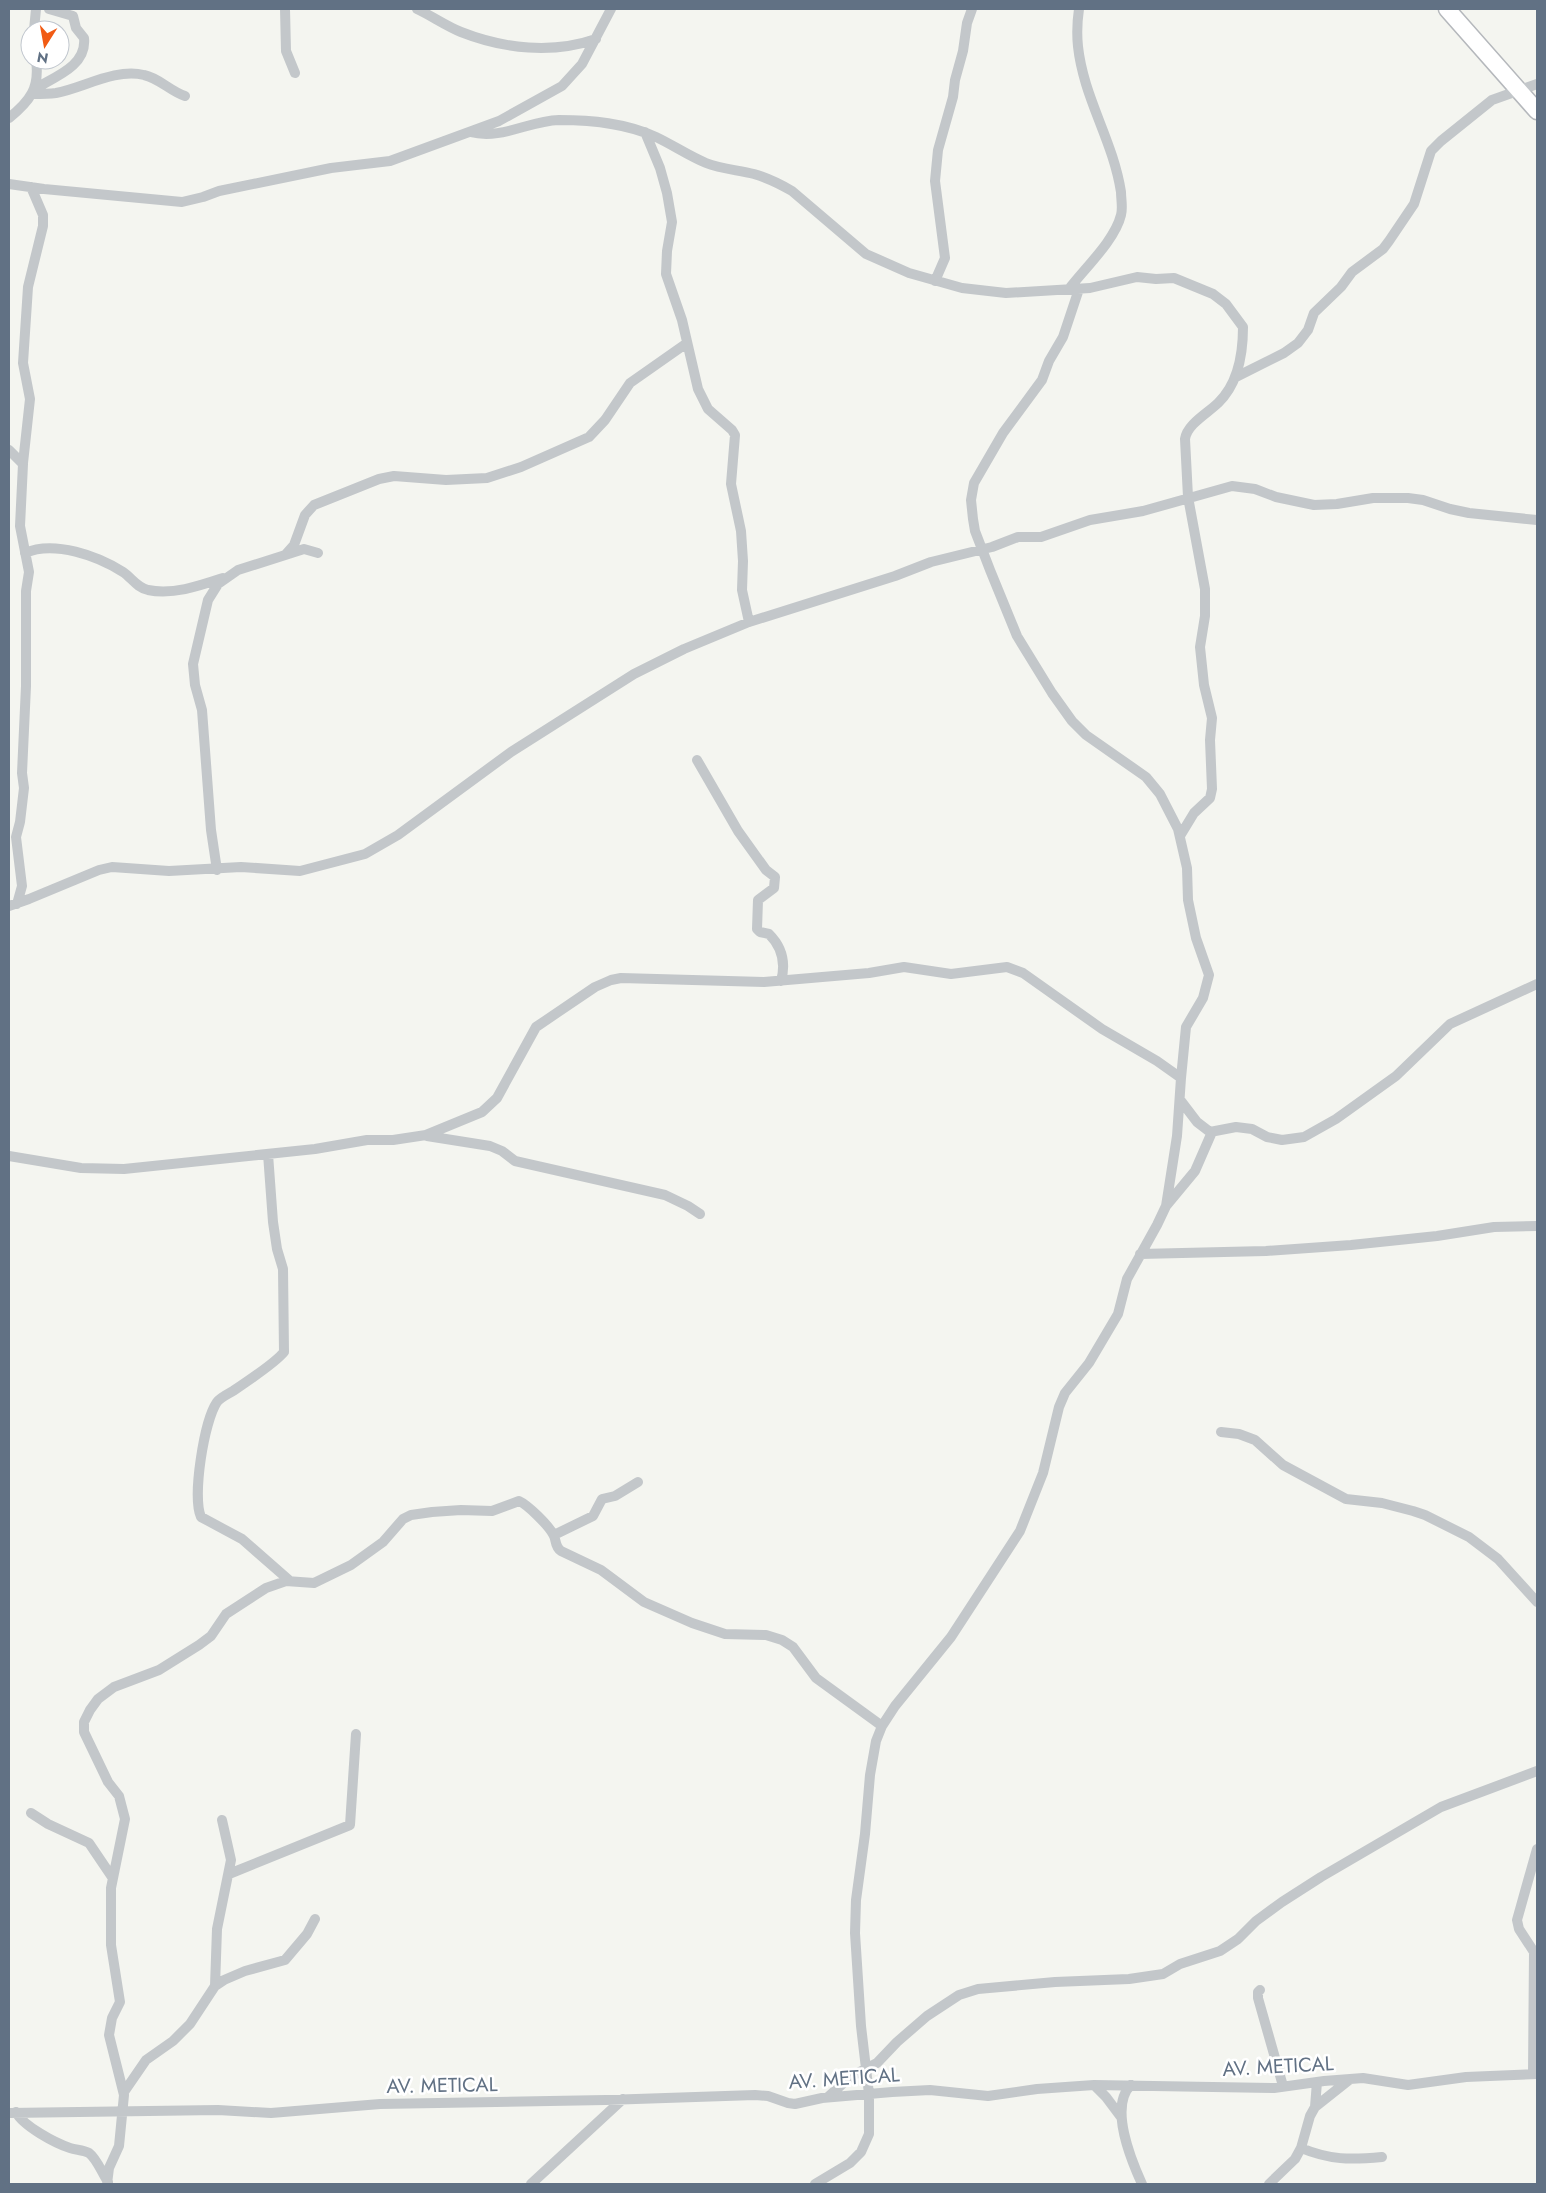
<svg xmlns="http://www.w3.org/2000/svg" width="1546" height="2193" viewBox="0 0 1546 2193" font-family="Jost,sans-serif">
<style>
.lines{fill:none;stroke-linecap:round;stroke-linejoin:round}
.trunk-casing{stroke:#b5b8bc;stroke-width:19}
.minor{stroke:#c3c7ca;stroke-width:10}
.trunk{stroke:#fff;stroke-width:16}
.labels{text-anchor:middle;stroke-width:5;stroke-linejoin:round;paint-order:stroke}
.street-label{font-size:20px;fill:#617184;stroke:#fff}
</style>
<rect width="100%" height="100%" fill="#f4f5f0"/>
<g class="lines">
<g class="trunk-casing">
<path id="trunk" d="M1447,9L1537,111"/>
</g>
<path class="minor" d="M285,9L286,51L295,73
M417,9C432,16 446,26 461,32C504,49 553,54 596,39
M34,30L36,9
M36,88C57,76 87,65 84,38L76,28L73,16L49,9
M33,94C41,94 48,94 56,93C83,88 115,68 144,75C159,78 170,91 185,96
M9,118C30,101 40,88 36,60
M470,132C502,140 528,121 559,120C592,120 625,123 656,137C673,145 689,156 706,163C721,169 738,170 754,174C768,178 780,184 792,191L866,254L909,273L962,288L1006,293L1090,288L1137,277L1156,279L1174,278L1213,294L1226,304L1243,327C1243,354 1238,384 1218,403C1208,413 1187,424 1185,439L1188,497L1205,589V616L1200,647L1204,685L1212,718L1210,740L1212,789L1210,798L1194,813L1180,836
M645,132L660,168L667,193L672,222L667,251L666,274L682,320L698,389L708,409L732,430L735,435L731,484L741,531L743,561L742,590L749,622
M9,184L44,189L182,202L203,197L219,191L331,168L390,161L499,121L562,86L582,64L611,9
M935,281L945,258L935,181L938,150L953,97L955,80L963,51L967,23L972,9
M1069,289C1085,268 1115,240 1121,215C1123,208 1121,199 1121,192C1115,153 1097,120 1086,84C1078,57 1075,36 1079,9
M1079,289L1063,337L1049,361L1042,380L1003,433L974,483L971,500L973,519L975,531L990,570L1017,636L1052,693L1072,721L1086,735L1146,777L1160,794L1178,829L1187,868L1188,900L1196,938L1209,975L1203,998L1186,1027L1181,1078
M1236,377L1284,353L1298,343L1308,330L1314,313L1341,287L1352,272L1383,249L1389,241L1414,204L1431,151L1441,141L1492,100L1537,84
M9,450L23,464L20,526L29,572L26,591V686L22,773L24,788L20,822L16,837L22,886L17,904
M23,463L30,399L23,363L28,287L43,226V215L31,187
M25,553C54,540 98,556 123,572C132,578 136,587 148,590C173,595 199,586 223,578
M286,554L294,545L305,515L314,505L379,479L394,476L446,480L487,478L521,467L589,437L605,420L630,383L687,343
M697,760L738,831L766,870L775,877L774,888L758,900L757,929L760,932L769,934C782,947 786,963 781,981
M217,870L211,830L202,710L195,685L193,664L208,600L218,584L238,570L304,549L318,553
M9,906L29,899L99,870L112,867L169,871L241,867L300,871L365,854L398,835L511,752L634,674L684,649L749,622L895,576L931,562L992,547L1018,537H1041L1090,520L1143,511L1232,486L1255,489L1276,497L1314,505L1337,504L1373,498H1408L1423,500L1450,509L1469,513L1537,520
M1181,1101L1197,1122L1210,1132L1236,1127L1252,1129L1267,1137L1282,1140L1304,1137L1336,1119L1396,1076L1450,1024L1537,984
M427,1136L490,1146L502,1151L515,1161L665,1195L688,1206L700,1214
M268,1154L273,1222L277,1249L283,1269L284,1352C276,1362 245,1383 233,1391C228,1394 221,1397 217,1402C204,1421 192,1497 201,1517L242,1539L290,1581
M9,1156L81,1168L124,1169L315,1149L367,1140H393L426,1135L482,1112L497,1098L536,1027L595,987L611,980L621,978L764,982L869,973L904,967L951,974L1007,967L1023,973L1102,1029L1157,1061L1181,1078L1177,1136L1166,1206L1157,1225L1127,1279L1118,1314L1089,1363L1065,1393L1059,1407L1043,1473L1020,1531L951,1637L895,1706L882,1726L876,1741L870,1775L865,1834L856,1900L855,1933L861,2026L869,2094V2134L861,2152L850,2163L815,2184
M1166,1206L1195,1171L1212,1132
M1140,1254L1266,1251L1351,1245L1437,1236L1494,1227L1537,1226
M1221,1432L1239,1434L1255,1440L1283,1465L1346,1499L1382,1503L1413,1511L1425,1515L1469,1537L1498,1559L1537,1602
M554,1535L593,1516L602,1499L615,1496L638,1482
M31,1813L48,1824L89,1843L112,1877
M229,1874L350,1825L356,1734
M215,1986L217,1929L231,1860L222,1820
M1260,1990L1258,1992V1998L1283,2086
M1533,2074L1534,1952L1519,1929L1517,1920L1537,1849
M1094,2085L1106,2097L1121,2117
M1131,2085C1109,2106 1131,2160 1142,2184
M124,2092L146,2060L173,2041L190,2024L215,1986L224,1980L245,1971L285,1960L307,1934L315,1919
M828,2097L850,2077L877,2063L897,2042L927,2016L959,1995L978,1989L1055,1982L1129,1979L1163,1974L1180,1964L1220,1951L1238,1939L1256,1921L1282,1902L1321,1877L1441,1807L1537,1771
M1315,2107L1317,2082
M16,2112C23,2126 55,2143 70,2148C76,2150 83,2150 89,2153C97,2159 102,2173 108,2182
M9,2113L218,2110L271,2113L380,2104L606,2100L755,2095L768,2096L788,2103L795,2104L822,2098L892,2092L930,2090L988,2096L1037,2089L1094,2085L1274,2088L1324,2081L1363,2078L1408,2085L1466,2077L1537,2074
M1301,2148C1330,2160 1350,2160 1382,2157
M107,2184L109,2168L119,2146L124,2095L109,2035L112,2018L120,2002L111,1945V1888L125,1819L119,1796L108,1782L84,1732V1722L90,1710L98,1699L114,1687L159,1670L199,1645L211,1636L226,1614L266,1588L286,1581L314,1583L351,1565L383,1542L403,1519L411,1515L432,1512L461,1510L492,1511L519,1501C528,1505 548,1525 553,1534C557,1540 554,1546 561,1551L601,1570L644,1602L692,1623L725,1634L766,1635L782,1640L793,1647L816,1678L882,1726
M531,2184L623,2099
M1269,2184L1295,2159L1301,2148L1310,2116L1315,2107L1349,2080"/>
<use href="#trunk" class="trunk"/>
</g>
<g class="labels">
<g class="street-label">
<text transform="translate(1278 2066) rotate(-3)" y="7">AV. METICAL</text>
<text transform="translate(844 2078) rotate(-4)" y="7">AV. METICAL</text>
<text transform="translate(442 2085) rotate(-1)" y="7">AV. METICAL</text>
</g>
</g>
<rect width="1546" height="2193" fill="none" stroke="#617184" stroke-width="20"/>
<g transform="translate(45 45) rotate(191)"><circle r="24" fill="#ffffff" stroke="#c0c6ce"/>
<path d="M0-4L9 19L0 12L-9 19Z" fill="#f15b14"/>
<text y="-8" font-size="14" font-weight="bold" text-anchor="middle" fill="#617184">N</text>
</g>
</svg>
